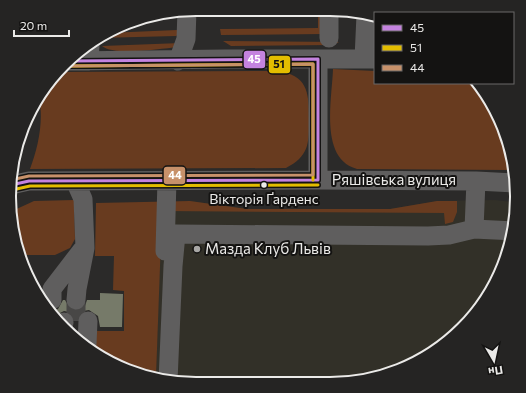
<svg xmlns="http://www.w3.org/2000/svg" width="526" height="393" viewBox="0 0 526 393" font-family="Commissioner,sans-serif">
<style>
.built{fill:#323028}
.green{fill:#683b1f}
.building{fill:#767a69}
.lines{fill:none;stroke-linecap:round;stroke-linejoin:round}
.minor-tunnel{stroke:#484746;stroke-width:19;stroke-dasharray:19 10;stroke-linecap:butt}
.minor{stroke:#5f5e5e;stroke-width:19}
.bus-1-casing{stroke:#141312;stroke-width:6}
.bus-2-casing{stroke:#141312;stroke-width:6}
.bus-3-casing{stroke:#141312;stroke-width:6}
.bus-1{stroke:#c483df;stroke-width:3}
.bus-2{stroke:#e3bd00;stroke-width:3}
.bus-3{stroke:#c7916a;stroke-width:3}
.bus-dot{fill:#ebeae8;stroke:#141312;stroke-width:1.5}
.poi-dot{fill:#a8a7a5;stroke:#141312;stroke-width:1.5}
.labels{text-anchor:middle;stroke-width:4;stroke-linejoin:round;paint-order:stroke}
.bus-label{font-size:14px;fill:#ebeae8;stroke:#141312}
.street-label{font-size:15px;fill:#ebeae8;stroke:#141312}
.poi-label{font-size:15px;fill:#ebeae8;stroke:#141312;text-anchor:start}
.rim{fill:none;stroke:#ebeae8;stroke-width:2}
.line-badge{stroke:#141312;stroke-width:1.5}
.badge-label{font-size:11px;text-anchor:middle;font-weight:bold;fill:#fff}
.pale-badge-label{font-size:11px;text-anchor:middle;font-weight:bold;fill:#111}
</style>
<rect width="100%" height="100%" fill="#2b2a29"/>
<path class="built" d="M495,200L513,202V233L486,300L434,352L354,382H172L156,377L161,211L190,201L247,209H390L437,201Z"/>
<path class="green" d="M318,15H324V34L221,35L220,29L318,28Z
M177,30L181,33L176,36L98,38L107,33Z
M223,41L339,42L333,45L231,46Z
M181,43L177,47C161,49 113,56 102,46Z
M333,69L375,71V83H477L485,92L513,160V170L357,169C319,159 332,99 333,69Z
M277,71C307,75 309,91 309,118C309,142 310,156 286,168L30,169C38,148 44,121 39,98L56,72Z
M74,200L75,239L70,248L55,255H21V261L10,212L34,201Z
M190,201L247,209H390L437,201H457V212L453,222L445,224L444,213L162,211L156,377L103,359L93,350L95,331H124V291L113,290L114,256H95L96,203Z"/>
<path class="building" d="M100,293L123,294L122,327H100L98,316L89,310L83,311L79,315L77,321H75L73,316L69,312L64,311L56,315L51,311L58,309L63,300H65L70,309L80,310L85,306L87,300H100Z"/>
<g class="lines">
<path class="minor-tunnel" d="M76,321V300"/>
<path class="minor" d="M329,38V14
M364,59L366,15
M70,61L225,59H375
M89,61L90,45
M178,61L186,39L187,10
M318,180V59
M75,181L83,199L85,248L77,289L76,300
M11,185L29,181L318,180L476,181L513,183
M474,229L476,181
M165,251L167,180
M52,300V289L82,250
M64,323V322
M87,344L88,321
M168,381L173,266L176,234L428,236L449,235L474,229L513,231"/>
<g class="bus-1-casing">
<path id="bus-1" d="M70,61L318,59V180
M11,185L29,181L318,180"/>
</g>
<g class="bus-2-casing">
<path id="bus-2" d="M70,66L313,64V180
M12,190L30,186L318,185"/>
</g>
<g class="bus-3-casing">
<path id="bus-3" d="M11,180L29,176L313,175V64L70,66"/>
</g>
<use href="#bus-1" class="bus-1"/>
<use href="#bus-2" class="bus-2"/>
<use href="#bus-3" class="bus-3"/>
</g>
<circle class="bus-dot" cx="264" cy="185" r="3.5"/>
<circle class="poi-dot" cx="197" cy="249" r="4"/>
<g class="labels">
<g class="bus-label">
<text x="264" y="204">Вікторія Ґарденс</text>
</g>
<g class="street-label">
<text x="394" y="185">Ряшівська вулиця</text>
</g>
<g class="poi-label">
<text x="205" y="254">Мазда Клуб Львів</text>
</g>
</g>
<path d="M0 0H526V393H0ZM196 16H330A180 180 0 0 1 510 196V197A180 180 0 0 1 330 377H196A180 180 0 0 1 16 197V196A180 180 0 0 1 196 16Z" fill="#252423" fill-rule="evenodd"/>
<path class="rim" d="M196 16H330A180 180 0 0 1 510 196V197A180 180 0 0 1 330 377H196A180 180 0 0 1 16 197V196A180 180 0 0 1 196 16Z"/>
<g class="line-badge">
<rect x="243" y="50" width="23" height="19" rx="4" fill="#c483df"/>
<rect x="268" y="55" width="23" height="19" rx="4" fill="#e3bd00"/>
<rect x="163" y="166" width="23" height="19" rx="4" fill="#c7916a"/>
</g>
<g class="badge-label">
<text x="254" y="63">45</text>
<text x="175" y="179">44</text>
</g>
<g class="pale-badge-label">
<text x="279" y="68">51</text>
</g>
<rect x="374" y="12" width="140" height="72" fill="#141312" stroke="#6a6968"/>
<rect x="382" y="25" width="20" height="6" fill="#c483df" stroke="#6a6968"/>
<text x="410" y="32" font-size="12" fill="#ebeae8">45</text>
<rect x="382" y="45" width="20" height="6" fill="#e3bd00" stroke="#6a6968"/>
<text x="410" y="52" font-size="12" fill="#ebeae8">51</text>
<rect x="382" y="65" width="20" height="6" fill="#c7916a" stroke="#6a6968"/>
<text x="410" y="72" font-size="12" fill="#ebeae8">44</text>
<g transform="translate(494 361) rotate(171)" stroke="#141312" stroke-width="3" paint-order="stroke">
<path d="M0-3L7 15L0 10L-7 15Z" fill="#ebeae8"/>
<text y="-6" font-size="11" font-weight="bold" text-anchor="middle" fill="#ebeae8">Пн</text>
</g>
<path d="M14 30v6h55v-6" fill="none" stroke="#ebeae8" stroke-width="2"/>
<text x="20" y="30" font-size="12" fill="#ebeae8" stroke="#141312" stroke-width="3" paint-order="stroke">20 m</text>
</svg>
